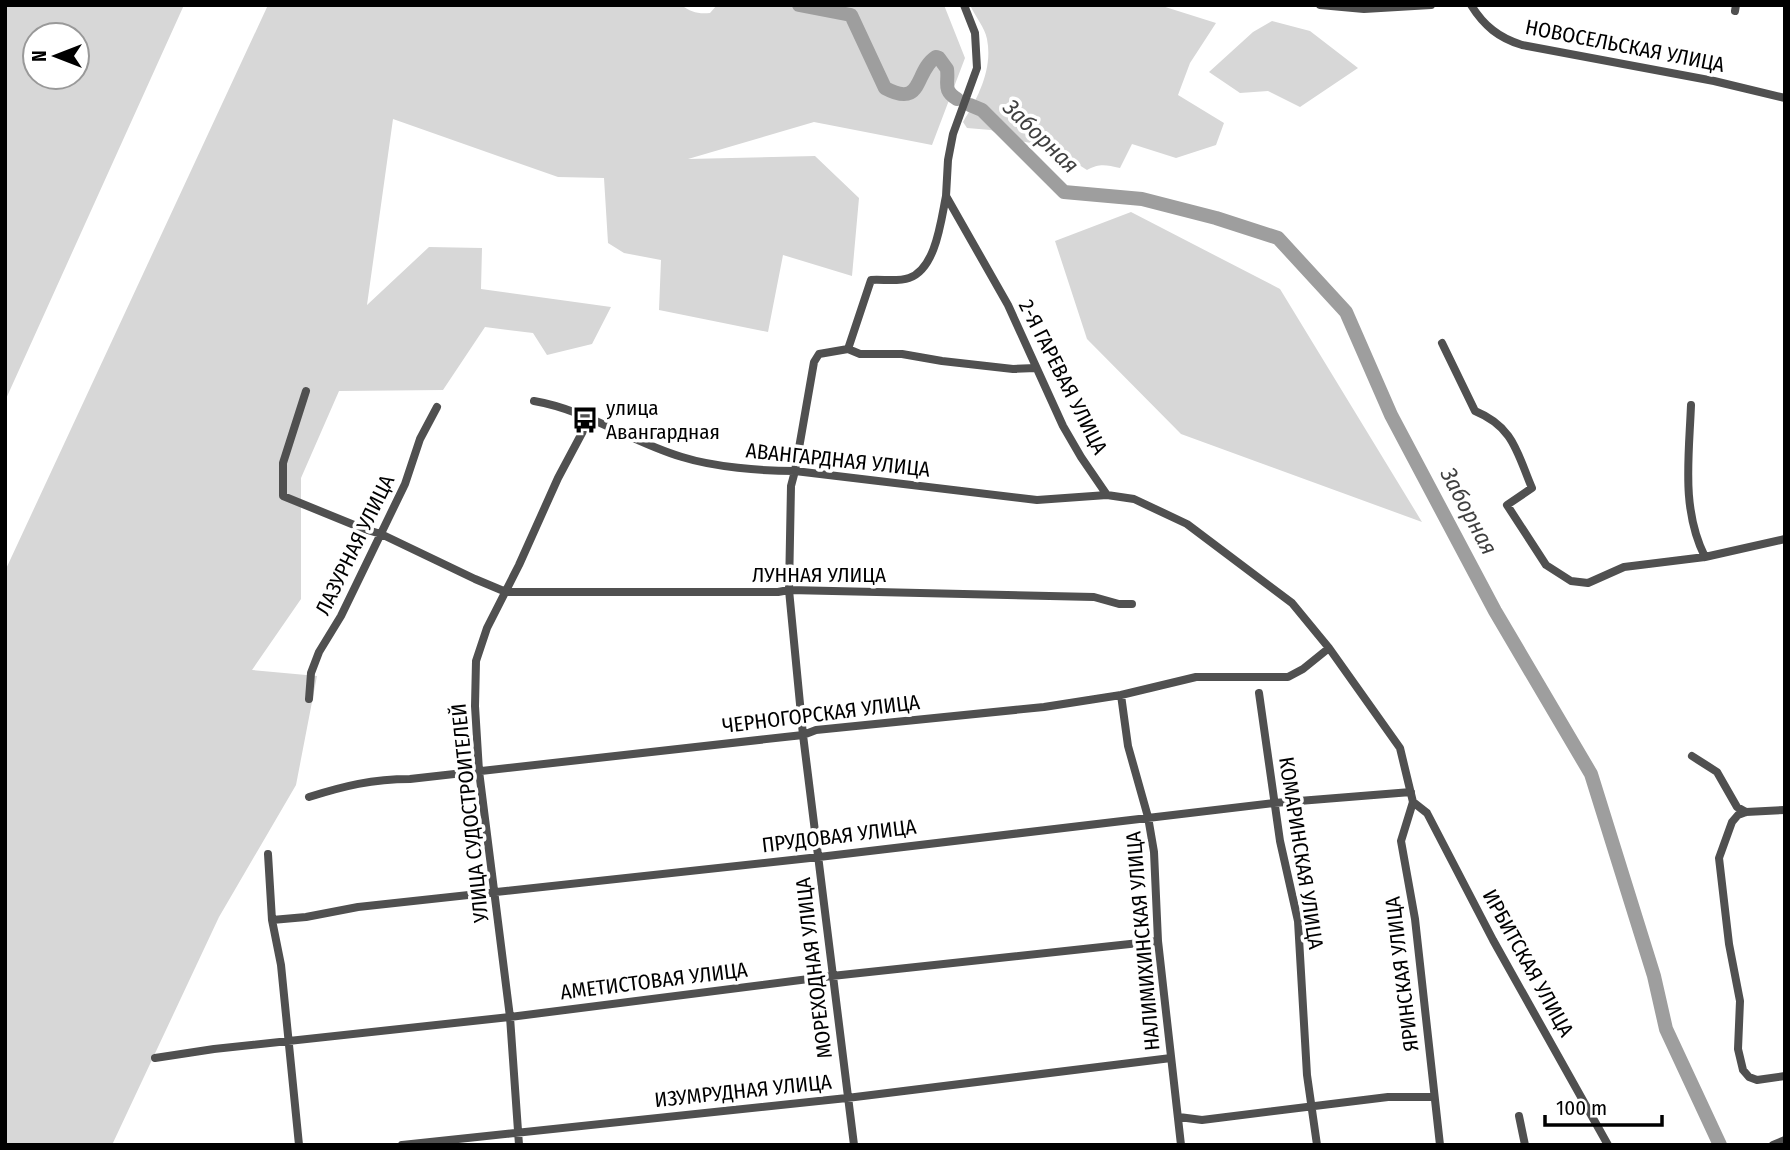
<svg xmlns="http://www.w3.org/2000/svg" width="1790" height="1150" viewBox="0 0 1790 1150" font-family="'Fira Sans Condensed',sans-serif">
<style>
.green{fill:#d7d7d7;fill-rule:evenodd}
.lines{fill:none;stroke-linecap:round;stroke-linejoin:round}
.river{stroke:#9e9e9e;stroke-width:14}
.minor{stroke:#505050;stroke-width:8}
.labels{text-anchor:middle;stroke-width:7;stroke-linejoin:round;paint-order:stroke}
.street-label{font-size:21px;fill:#000;stroke:#fff}
.poi-label{font-size:21px;fill:#000;stroke:#fff;text-anchor:start}
.water-label{font-size:23px;font-style:italic;fill:#3f3f3f;stroke:#fff}
</style>
<rect width="100%" height="100%" fill="#fff"/>
<path class="green" d="M5,5H184L5,401ZM35,35H77V77H35Z
M268,5H681C691,12 697,14 710,13L717,5H944L965,58L932,145L814,122L688,159L815,156L859,198L852,276L783,255L768,332L659,310L661,260L624,253L608,243L604,178L558,177L393,119L367,305L429,247L482,248L481,289L611,307L592,344L547,355L533,333L485,327L443,390L339,391L301,478V599L252,670L317,676L296,785L219,917L112,1145H5V571Z
M970,5H1159L1216,23L1190,63L1178,95L1224,123L1216,145L1176,158L1132,144L1120,168C1106,165 1100,163 1087,170L1065,156L1036,144L1004,138L991,130L967,128L963,122C978,98 993,69 987,39C985,28 975,16 970,5Z
M1272,21L1310,31L1358,68L1300,107L1268,91L1240,93L1209,72L1253,32Z
M1131,212L1280,289L1422,522L1181,434L1087,339L1055,241Z"/>
<g class="lines">
<path class="river" d="M799,5L851,15L885,88C924,109 914,71 936,57L939,58L947,69C949,83 942,90 957,99
M970,105L982,110L1064,192L1142,199L1216,218L1278,238L1346,312L1391,415L1435,498L1495,611L1591,774L1654,976L1666,1029L1720,1145"/>
<path class="minor" d="M964,5L975,33L977,68L953,134L948,160L946,196L1008,305L1063,426L1081,457L1107,495
M1320,5L1364,9L1431,5
M1471,5C1484,26 1499,38 1522,45L1714,81L1785,98
M1735,11L1736,5
M1442,343L1475,411C1514,427 1517,453 1532,488L1507,505L1546,565L1571,581L1588,583L1624,567L1705,557L1785,539
M848,349L819,354L814,362L795,471L791,486L789,590L803,735L854,1145
M848,349L871,280C882,279 898,282 909,278C936,269 941,220 946,196
M848,349L860,354H902L942,361L1013,369L1036,368
M306,391L283,463V496L364,529L381,534L475,579L506,592H778L789,590L1094,597L1119,604H1132
M534,401C587,410 631,442 682,457C714,467 761,471 795,471L1037,500L1107,495L1134,499L1187,524L1292,603L1329,648L1400,748L1413,802
M1691,405C1689,457 1681,509 1705,557
M1259,693L1280,841L1298,921L1307,1075L1317,1145
M1121,695L1128,746L1148,817L1154,852L1158,941L1181,1145
M309,699L311,673L319,652L341,616L405,484L420,439L437,407
M1692,756L1717,772L1737,807L1746,812
M309,797C344,786 372,779 410,779L803,735L816,730L1044,707L1121,695L1196,677H1288L1303,669L1329,648
M1413,802L1427,813L1493,940L1608,1145
M1413,802L1401,841L1415,919L1440,1145
M1785,810L1746,812L1738,815L1732,822L1719,858L1729,944L1740,1001L1738,1049L1743,1070L1749,1077L1757,1080L1785,1076
M268,854L272,920L281,965L299,1145
M272,920L306,917L358,907L819,857L1274,803L1411,792
M155,1058L214,1049L510,1017L832,976L1158,941
M1519,1116L1525,1145
M1179,1117L1202,1120L1388,1097H1433
M402,1145L847,1098L1171,1058
M519,1145L510,1017L479,771L475,706L476,661L487,628L519,565L558,478L590,418
M1773,1145L1785,1140"/>
</g>
<defs>
<g id="bus-bare" transform="scale(2.1)"><path d="M-5-6H5V4H4V6H2V4H-2V6H-4V4H-5ZM-3.5-4V0h7V-4ZM-3.5 1.2v1.5H-2V1.2ZM2 1.2v1.5H3.5V1.2Z" fill="#000" stroke="#fff" stroke-width="2.5" paint-order="stroke"/></g>
</defs>
<g fill-rule="evenodd">
<use href="#bus-bare" x="585" y="420"/>
</g>
<g class="labels">
<g class="street-label">
<text transform="translate(1625 46) rotate(11)" y="7">НОВОСЕЛЬСКАЯ УЛИЦА</text>
<text transform="translate(1063 377) rotate(63)" y="7">2-Я ГАРЕВАЯ УЛИЦА</text>
<text transform="translate(838 460) rotate(6)" y="7">АВАНГАРДНАЯ УЛИЦА</text>
<text transform="translate(355 545) rotate(-64)" y="7">ЛАЗУРНАЯ УЛИЦА</text>
<text x="819" y="582">ЛУННАЯ УЛИЦА</text>
<text transform="translate(821 714) rotate(-7)" y="7">ЧЕРНОГОРСКАЯ УЛИЦА</text>
<text transform="translate(470 813) rotate(-96)" y="7">УЛИЦА СУДОСТРОИТЕЛЕЙ</text>
<text transform="translate(839 836) rotate(-7)" y="7">ПРУДОВАЯ УЛИЦА</text>
<text transform="translate(1301 853) rotate(81)" y="7">КОМАРИНСКАЯ УЛИЦА</text>
<text transform="translate(1143 941) rotate(-95)" y="7">НАЛИМИХИНСКАЯ УЛИЦА</text>
<text transform="translate(1528 963) rotate(61)" y="7">ИРБИТСКАЯ УЛИЦА</text>
<text transform="translate(814 968) rotate(-97)" y="7">МОРЕХОДНАЯ УЛИЦА</text>
<text transform="translate(1402 974) rotate(-97)" y="7">ЯРИНСКАЯ УЛИЦА</text>
<text transform="translate(654 981) rotate(-7)" y="7">АМЕТИСТОВАЯ УЛИЦА</text>
<text transform="translate(743 1091) rotate(-6)" y="7">ИЗУМРУДНАЯ УЛИЦА</text>
</g>
<g class="poi-label">
<text x="606" y="415">улица<tspan x="606" dy="24">Авангардная</tspan></text>
</g>
<g class="water-label">
<text transform="translate(1041 136) rotate(44)" y="8">Заборная</text>
<text transform="translate(1469 511) rotate(62)" y="8">Заборная</text>
</g>
</g>
<rect width="1790" height="1150" fill="none" stroke="#000000" stroke-width="14"/>
<g transform="translate(56 56) rotate(270)"><circle r="33" fill="#ffffff" stroke="#999999" stroke-width="2"/>
<path d="M0-5L12 26L0 18L-12 26Z" fill="#000000"/>
<text y="-10" font-size="19" font-weight="bold" text-anchor="middle" fill="#000000">N</text>
</g>
<path d="M1545 1115v10h117v-10" fill="none" stroke="#000000" stroke-width="3.5"/>
<text x="1556" y="1115" font-size="21" fill="#000000" stroke="#ffffff" stroke-width="5" paint-order="stroke">100 m</text>
</svg>
